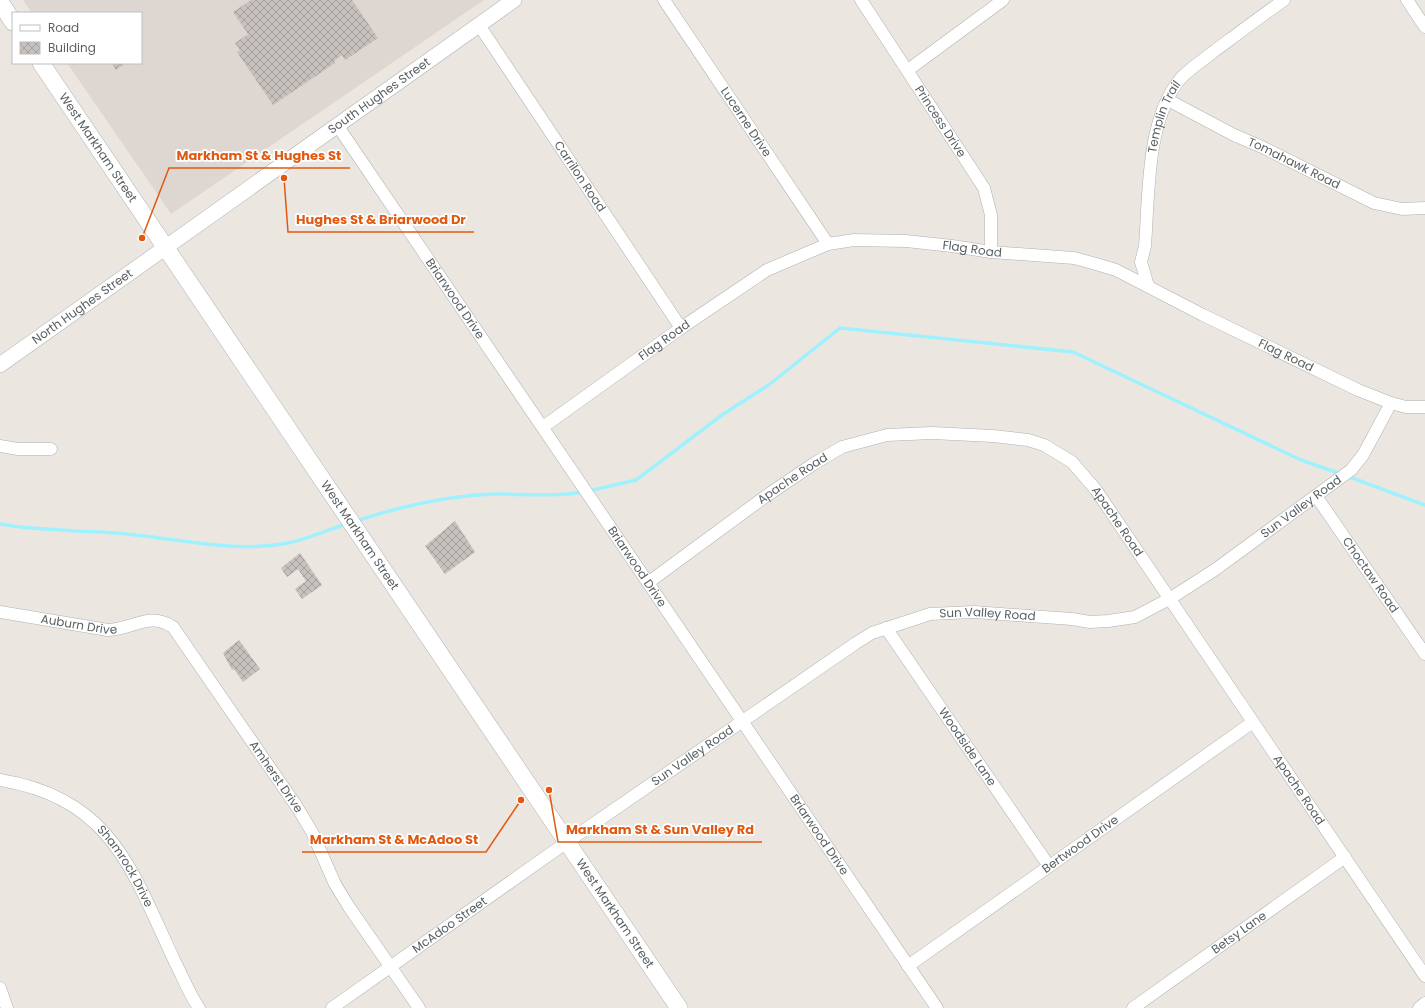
<svg xmlns="http://www.w3.org/2000/svg" width="1425" height="1008" viewBox="0 0 1425 1008" font-family="Poppins,sans-serif">
<style>
.education{fill:#ded7d1}
.lines{fill:none;stroke-linecap:round;stroke-linejoin:round}
.stream{stroke:#9ff1fe;stroke-width:3.5}
.building{fill:url(#building-cross-hatch)}
.minor-casing{stroke:#acb1b3;stroke-width:13}
.tertiary-casing{stroke:#acb1b3;stroke-width:16}
.secondary-casing{stroke:#adb3b6;stroke-width:18}
.minor{stroke:#fff;stroke-width:12}
.tertiary{stroke:#fff;stroke-width:15}
.secondary{stroke:#fff;stroke-width:17}
.labels{text-anchor:middle;stroke-width:3.5;stroke-linejoin:round;paint-order:stroke}
.street-label{font-size:12px;fill:#595f61;stroke:#fff}
.leader{fill:none;stroke:#e15910;stroke-width:1.5}
.callout-dot{fill:#e15910;stroke:#fff;stroke-width:1.5}
.callout-label{font-size:13px;text-anchor:middle;font-weight:bold;fill:#e15910;stroke:#fff;stroke-width:3.5;stroke-linejoin:round;paint-order:stroke}
</style>
<defs>
<pattern id="building-cross-hatch" width="8" height="8" patternUnits="userSpaceOnUse"><rect width="8" height="8" fill="#c7c1be"/><path d="M0 0l8 8M0 8l8-8" fill="none" stroke="#a5a09e"/></pattern>
</defs>
<rect width="100%" height="100%" fill="#ece6e0"/>
<path class="education" d="M23,0H484L171,214L67,63H141V13H32Z"/>
<g class="lines">
<path class="stream" d="M1347,476L1425,505
M589,491L636,480L722,415L770,384L840,328L1073,352L1301,460L1341,474
M356,521C399,507 451,495 497,494C526,494 554,497 583,492
M0,524C38,531 77,530 115,533C172,537 231,554 288,543C308,539 328,530 346,524"/>
</g>
<path class="building" d="M251,0H352L378,38L345,60L342,55L334,61L335,63L273,105L237,52L240,50L235,43L248,34L233,12Z
M112,63H126L116,70Z
M455,521L475,552L445,574L425,546Z
M300,553L322,585L302,599L295,589L306,581L298,569L287,577L281,568Z
M239,640L260,669L243,682L234,669L232,670L223,653Z"/>
<g class="lines">
<g class="minor-casing">
<g id="minor">
<path id="s1" d="M664,0L828,244"/>
<path id="s2" d="M861,0L984,188L991,215V252"/>
<path d="M1407,0L1425,27"/>
<path id="s3" d="M479,25L681,328"/>
<path d="M908,70L1003,0"/>
<path id="s4" d="M1168,100L1234,135L1262,147L1374,203L1402,209L1425,208"/>
<path id="s5" d="M337,125L937,1008"/>
<path id="s6" d="M1148,286L1141,262L1145,246C1149,195 1146,117 1182,77C1191,68 1203,60 1213,52C1236,35 1260,17 1284,0"/>
<path id="s7" d="M543,427L681,328L767,270L828,244L854,240L906,241L952,246L991,252L1074,258L1096,264L1116,270L1203,315L1358,390L1391,403L1406,407H1425"/>
<path d="M0,446L18,449H51"/>
<path id="s8" d="M1316,496L1425,654"/>
<path id="s9" d="M649,582L766,496L815,463L842,447L887,435L932,433L993,436L1028,440L1044,445L1072,462L1096,490L1425,976"/>
<path id="s10" d="M0,612L108,630C134,629 149,611 173,627L297,807L312,832L335,884L349,907L419,1008"/>
<path id="s11" d="M886,628L1049,866"/>
<path id="s12" d="M0,780C113,799 132,871 175,962C183,977 189,994 199,1008"/>
<path id="s13" d="M908,966L1253,722"/>
<path d="M0,988L7,1008"/>
<path id="s14" d="M332,1008L567,842L856,643L872,633L930,614L974,612L1072,619L1090,622L1108,621L1135,617L1171,598L1216,569L1351,470L1363,455L1391,403"/>
<path id="s15" d="M1133,1008L1345,857"/>
<path d="M1419,1008L1425,1003"/>
</g>
</g>
<g class="tertiary-casing">
<g id="tertiary">
<path id="s16" d="M0,365L514,0"/>
</g>
</g>
<g class="secondary-casing">
<g id="secondary">
<path d="M0,2L13,22"/>
<path id="s17" d="M41,63L679,1008"/>
</g>
</g>
<use href="#minor" class="minor"/>
<use href="#tertiary" class="tertiary"/>
<use href="#secondary" class="secondary"/>
</g>
<g class="labels">
<g class="street-label">
<text dy="4" stroke="none"><textPath href="#s16" startOffset="465">South Hughes Street</textPath></text>
<text dy="4" stroke="none"><textPath href="#s6" startOffset="173">Templin Trail</textPath></text>
<text dy="4" stroke="none"><textPath href="#s2" startOffset="145">Princess Drive</textPath></text>
<text dy="4" stroke="none"><textPath href="#s1" startOffset="147">Lucerne Drive</textPath></text>
<text dy="4" stroke="none"><textPath href="#s17" startOffset="102">West Markham Street</textPath></text>
<text dy="4" stroke="none"><textPath href="#s4" startOffset="141">Tomahawk Road</textPath></text>
<text dy="4" stroke="none"><textPath href="#s3" startOffset="182">Carrilon Road</textPath></text>
<text dy="4" stroke="none"><textPath href="#s7" startOffset="485">Flag Road</textPath></text>
<text dy="4" stroke="none"><textPath href="#s5" startOffset="210">Briarwood Drive</textPath></text>
<text dy="4" stroke="none"><textPath href="#s16" startOffset="101">North Hughes Street</textPath></text>
<text dy="4" stroke="none"><textPath href="#s7" startOffset="149">Flag Road</textPath></text>
<text dy="4" stroke="none"><textPath href="#s7" startOffset="821">Flag Road</textPath></text>
<text dy="4" stroke="none"><textPath href="#s9" startOffset="177">Apache Road</textPath></text>
<text dy="4" stroke="none"><textPath href="#s14" startOffset="1124">Sun Valley Road</textPath></text>
<text dy="4" stroke="none"><textPath href="#s9" startOffset="548">Apache Road</textPath></text>
<text dy="4" stroke="none"><textPath href="#s17" startOffset="570">West Markham Street</textPath></text>
<text dy="4" stroke="none"><textPath href="#s5" startOffset="534">Briarwood Drive</textPath></text>
<text dy="4" stroke="none"><textPath href="#s8" startOffset="96">Choctaw Road</textPath></text>
<text dy="4" stroke="none"><textPath href="#s14" startOffset="776">Sun Valley Road</textPath></text>
<text dy="4" stroke="none"><textPath href="#s10" startOffset="80">Auburn Drive</textPath></text>
<text dy="4" stroke="none"><textPath href="#s11" startOffset="144">Woodside Lane</textPath></text>
<text dy="4" stroke="none"><textPath href="#s14" startOffset="440">Sun Valley Road</textPath></text>
<text dy="4" stroke="none"><textPath href="#s10" startOffset="359">Amherst Drive</textPath></text>
<text dy="4" stroke="none"><textPath href="#s9" startOffset="872">Apache Road</textPath></text>
<text dy="4" stroke="none"><textPath href="#s5" startOffset="858">Briarwood Drive</textPath></text>
<text dy="4" stroke="none"><textPath href="#s13" startOffset="211">Bertwood Drive</textPath></text>
<text dy="4" stroke="none"><textPath href="#s12" startOffset="159">Shamrock Drive</textPath></text>
<text dy="4" stroke="none"><textPath href="#s17" startOffset="1026">West Markham Street</textPath></text>
<text dy="4" stroke="none"><textPath href="#s14" startOffset="144">McAdoo Street</textPath></text>
<text dy="4" stroke="none"><textPath href="#s15" startOffset="130">Betsy Lane</textPath></text>
</g>
</g>
<path class="leader" d="M142 238L169 168H350M284 178L288 232H474M549 790L558 842H762M521 800L486 852H302"/>
<g class="callout-dot">
<circle cx="142" cy="238" r="4"/>
<circle cx="284" cy="178" r="4"/>
<circle cx="549" cy="790" r="4"/>
<circle cx="521" cy="800" r="4"/>
</g>
<g class="callout-label">
<text x="259" y="160">Markham St &amp; Hughes St</text>
<text x="381" y="224">Hughes St &amp; Briarwood Dr</text>
<text x="660" y="834">Markham St &amp; Sun Valley Rd</text>
<text x="394" y="844">Markham St &amp; McAdoo St</text>
</g>
<rect x="12" y="12" width="130" height="52" fill="#ffffff" stroke="#bdbfc0"/>
<rect x="20" y="25" width="20" height="6" fill="#ffffff" stroke="#bdbfc0"/>
<text x="48" y="32" font-size="12" fill="#595f61">Road</text>
<rect x="20" y="42" width="20" height="12" fill="url(#building-cross-hatch)" stroke="#bdbfc0"/>
<text x="48" y="52" font-size="12" fill="#595f61">Building</text>
</svg>
